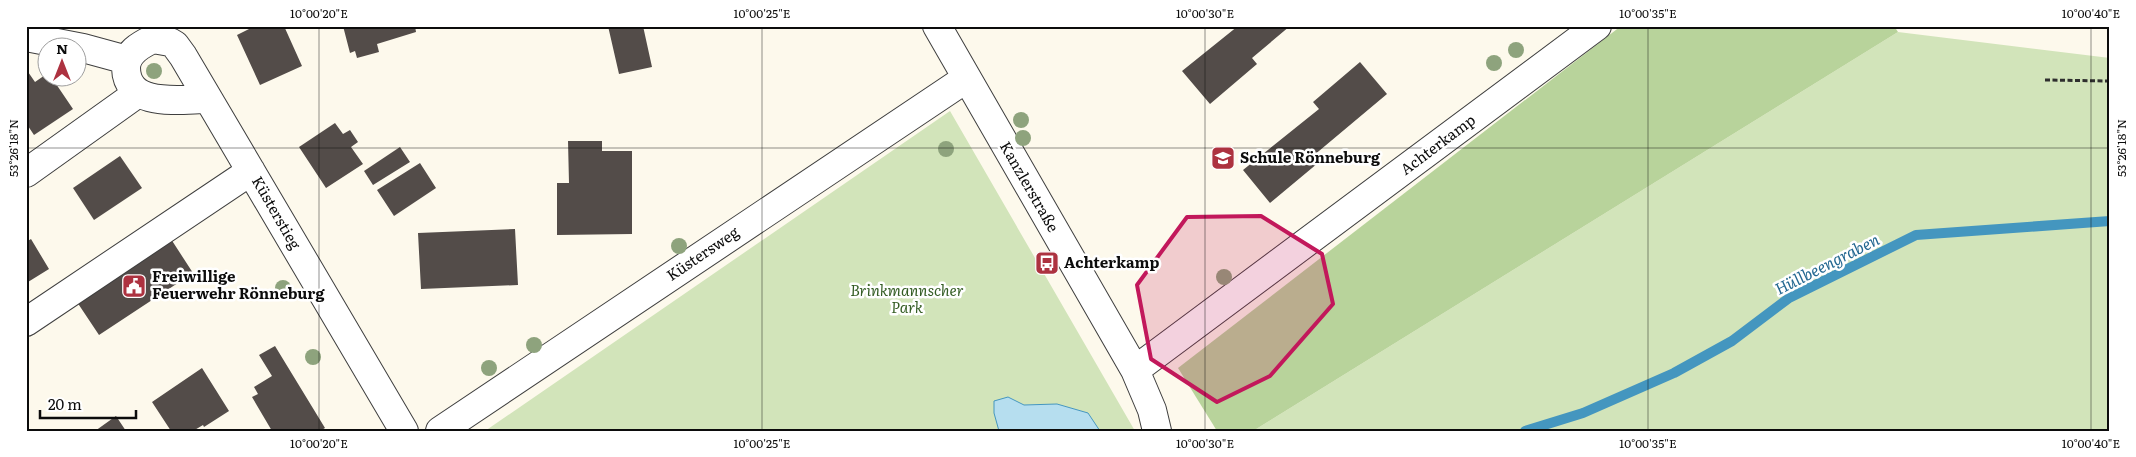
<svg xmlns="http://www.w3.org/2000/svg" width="2136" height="457" viewBox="0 0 2136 457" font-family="Literata,serif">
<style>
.green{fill:#d2e4ba}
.forest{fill:#b8d39b}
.water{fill:#b6deef;stroke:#4496bf}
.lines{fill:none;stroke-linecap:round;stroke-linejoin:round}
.stream{stroke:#4496bf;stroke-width:10}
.building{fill:#534c49}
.minor-casing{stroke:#3f3f3f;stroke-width:30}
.path{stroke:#2e2e2e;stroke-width:3;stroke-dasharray:5 2.5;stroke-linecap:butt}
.minor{stroke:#fff;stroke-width:28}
.tree{fill:#8ea37d}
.marked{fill:#c2185b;fill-opacity:0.2;stroke:#c2185b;stroke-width:4;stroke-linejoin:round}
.ticks{fill:none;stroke:#0c0c0c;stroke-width:1;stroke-opacity:0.45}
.labels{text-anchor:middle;stroke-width:5;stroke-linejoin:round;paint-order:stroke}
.street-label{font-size:15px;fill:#0c0c0c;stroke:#fff}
.poi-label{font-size:15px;font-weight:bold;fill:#0c0c0c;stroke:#fff;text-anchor:start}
.park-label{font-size:15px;font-style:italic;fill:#335c23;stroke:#fff}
.water-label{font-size:16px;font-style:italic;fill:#226790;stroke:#fff}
.neatline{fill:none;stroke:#0c0c0c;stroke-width:2}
.ticks-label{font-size:12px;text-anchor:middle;fill:#0c0c0c}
</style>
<rect width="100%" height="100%" fill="#fdf9ec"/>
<path class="green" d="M1898,32L2110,58V431H1253Z
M950,111L1135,431H1100L1088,413L1057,404L1024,405L1008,397L999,431H485Z"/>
<path class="forest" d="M1621,26H1894L1898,32L1253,431H1217L1178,368Z"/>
<path class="water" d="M1008,397L1024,405L1057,404L1088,413L1100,431H999L994,413V401Z"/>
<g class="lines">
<path class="stream" d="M1525,431L1583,413L1674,373L1732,341L1789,298L1916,235L2110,221"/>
</g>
<path class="building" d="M255,26H284L302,66L260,85L237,35Z
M343,26H415L416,32L377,44L379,52L357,58L355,51L350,53Z
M608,26H643L652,67L619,74Z
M1238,26H1290L1252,58L1257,64L1210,104L1182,71Z
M1360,62L1387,94L1313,156L1318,163L1270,203L1243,170L1319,109L1313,102Z
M26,69L35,82L48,73V78H52L73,109L34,135L26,123Z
M335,123L343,134L350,130L358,142L351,147L363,164L326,188L299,147Z
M568,141H602V151H632V234L557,235V183H569Z
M400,147L410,162L373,185L364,171Z
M120,156L142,188L94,220L73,188Z
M420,163L436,188L394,216L377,190Z
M515,229L518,285L421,289L418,233Z
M169,236L193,273L99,335L75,299Z
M31,239L49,269L28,282L26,279V242Z
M275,346L325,428L320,431H272L252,397L258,394L254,387L272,376L259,355Z
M202,368L229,411L204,427L203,425L193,431H171L152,402Z
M116,416L126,431H95Z"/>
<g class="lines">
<g class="minor-casing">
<path id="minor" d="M937,26L1135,370L1152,410L1157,431
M26,37L83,48L127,60
M208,99C181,99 127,109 126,68C126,53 140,45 153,39L170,42L175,45L183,56L404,431
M26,173L138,93
M26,322L251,171
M1135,370L1597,26
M440,431L967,78"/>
</g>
<path class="path" d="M2045,80L2110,81"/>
<use href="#minor" class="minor"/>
</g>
<g class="tree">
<circle cx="1516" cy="50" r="8"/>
<circle cx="1494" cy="63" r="8"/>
<circle cx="154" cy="71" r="8"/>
<circle cx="1021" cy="120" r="8"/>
<circle cx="1023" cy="138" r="8"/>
<circle cx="946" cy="149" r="8"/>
<circle cx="679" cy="246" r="8"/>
<circle cx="1224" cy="277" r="8"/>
<circle cx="283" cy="288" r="8"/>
<circle cx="534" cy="345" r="8"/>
<circle cx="313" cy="357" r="8"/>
<circle cx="489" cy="368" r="8"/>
</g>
<path class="marked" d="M1261,216L1322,254L1333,304L1270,376L1217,402L1151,359L1137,285L1187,217Z"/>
<path class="ticks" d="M319,26V431M762,26V431M1205,26V431M1648,26V431M2091,26V431M26,148H2110"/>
<defs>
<g id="school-square" transform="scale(1.25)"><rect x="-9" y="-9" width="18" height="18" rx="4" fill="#ad3240" stroke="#fff"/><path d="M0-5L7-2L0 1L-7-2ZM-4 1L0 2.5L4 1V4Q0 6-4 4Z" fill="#fff"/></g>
<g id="bus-square" transform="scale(1.25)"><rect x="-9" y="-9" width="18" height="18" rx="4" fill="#ad3240" stroke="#fff"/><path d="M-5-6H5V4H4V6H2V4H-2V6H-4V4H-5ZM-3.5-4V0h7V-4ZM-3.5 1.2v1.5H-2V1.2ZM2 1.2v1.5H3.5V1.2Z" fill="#fff"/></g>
<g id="civic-square" transform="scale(1.25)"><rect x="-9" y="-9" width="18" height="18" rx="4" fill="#ad3240" stroke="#fff"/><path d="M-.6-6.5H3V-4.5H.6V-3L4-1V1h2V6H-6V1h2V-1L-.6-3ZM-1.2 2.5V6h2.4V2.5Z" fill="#fff"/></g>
</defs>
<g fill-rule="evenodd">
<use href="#school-square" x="1223" y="158"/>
<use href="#bus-square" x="1047" y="263"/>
<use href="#civic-square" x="134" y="286"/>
</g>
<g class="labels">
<g class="street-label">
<text transform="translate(1438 145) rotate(-37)" y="5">Achterkamp</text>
<text transform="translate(1029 187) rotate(60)" y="5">Kanzlerstraße</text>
<text transform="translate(276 213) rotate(60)" y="5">Küsterstieg</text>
<text transform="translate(703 254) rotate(-34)" y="5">Küstersweg</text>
</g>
<g class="poi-label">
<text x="1240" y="163">Schule Rönneburg</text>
<text x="1064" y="268">Achterkamp</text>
<text x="152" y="282">Freiwillige<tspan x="152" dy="17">Feuerwehr Rönneburg</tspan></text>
</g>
<g class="park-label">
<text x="907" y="296">Brinkmannscher<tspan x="907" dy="17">Park</tspan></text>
</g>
<g class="water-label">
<text transform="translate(1827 264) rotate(-27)" y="6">Hüllbeengraben</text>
</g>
</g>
<rect width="2136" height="457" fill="none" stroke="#ffffff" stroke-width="55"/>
<g transform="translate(62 62)"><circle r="24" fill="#ffffff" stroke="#9e9e9e"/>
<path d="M0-4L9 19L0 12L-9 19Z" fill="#ad3240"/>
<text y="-8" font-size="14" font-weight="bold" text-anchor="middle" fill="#0c0c0c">N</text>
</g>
<path d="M40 410v8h96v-8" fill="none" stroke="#0c0c0c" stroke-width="2.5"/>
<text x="48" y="410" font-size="15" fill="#0c0c0c" stroke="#ffffff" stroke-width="4" paint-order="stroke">20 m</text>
<rect x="28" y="28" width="2080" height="402" class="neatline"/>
<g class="ticks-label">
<text x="319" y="18">10°00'20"E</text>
<text x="762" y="18">10°00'25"E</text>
<text x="1205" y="18">10°00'30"E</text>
<text x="1648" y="18">10°00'35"E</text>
<text x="2091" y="18">10°00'40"E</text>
<text transform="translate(14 148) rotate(-90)" y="4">53°26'18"N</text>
<text transform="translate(2122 148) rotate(-90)" y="4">53°26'18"N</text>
<text x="319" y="448">10°00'20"E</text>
<text x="762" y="448">10°00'25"E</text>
<text x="1205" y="448">10°00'30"E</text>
<text x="1648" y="448">10°00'35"E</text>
<text x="2091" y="448">10°00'40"E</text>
</g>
</svg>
